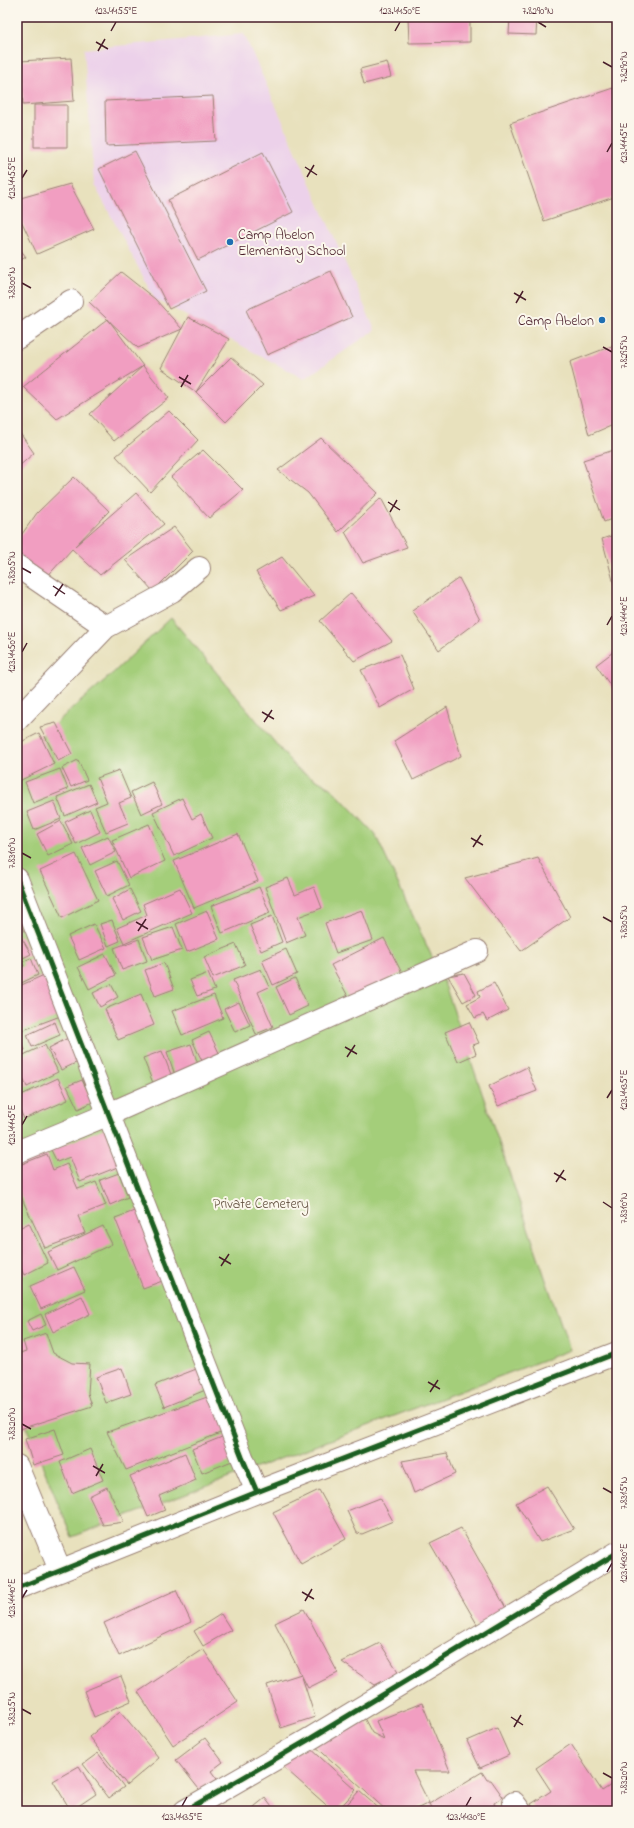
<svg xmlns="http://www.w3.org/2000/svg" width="634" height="1828" viewBox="0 0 634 1828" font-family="'Indie Flower',sans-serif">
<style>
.built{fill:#ecd1ea}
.green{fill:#a4ce7a;stroke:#777652}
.building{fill:#f19ec1}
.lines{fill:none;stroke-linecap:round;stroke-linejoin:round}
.minor-casing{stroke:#998074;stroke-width:24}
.minor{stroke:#fff;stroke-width:22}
.cycleway-casing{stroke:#fbf7ec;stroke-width:8}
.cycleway{stroke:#1b5e20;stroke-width:5}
.ticks{fill:none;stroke:#4a1f2b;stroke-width:1.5}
.poi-dot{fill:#1f6fb2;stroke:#fbf7ec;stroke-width:1.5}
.labels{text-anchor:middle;stroke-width:4;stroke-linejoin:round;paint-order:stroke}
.poi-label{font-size:14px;fill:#4a1f2b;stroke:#fbf7ec;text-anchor:start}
.park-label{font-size:14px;fill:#655443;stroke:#fbf7ec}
.neatline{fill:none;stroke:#4a1f2b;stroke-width:1.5}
.ticks-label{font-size:10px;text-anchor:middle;fill:#4a1f2b}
</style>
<rect width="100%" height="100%" fill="#fbf7ec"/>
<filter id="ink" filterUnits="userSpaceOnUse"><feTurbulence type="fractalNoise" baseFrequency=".025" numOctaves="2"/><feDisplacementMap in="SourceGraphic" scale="8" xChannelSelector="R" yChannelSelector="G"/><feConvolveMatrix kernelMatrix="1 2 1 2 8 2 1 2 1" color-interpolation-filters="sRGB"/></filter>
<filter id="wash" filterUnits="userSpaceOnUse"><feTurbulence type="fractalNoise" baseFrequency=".012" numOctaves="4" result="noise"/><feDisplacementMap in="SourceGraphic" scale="16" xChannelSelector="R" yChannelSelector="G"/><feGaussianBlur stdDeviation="0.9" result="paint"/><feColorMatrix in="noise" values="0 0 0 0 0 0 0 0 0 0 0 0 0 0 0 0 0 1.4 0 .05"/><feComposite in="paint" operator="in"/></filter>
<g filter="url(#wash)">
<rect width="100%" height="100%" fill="#e8e1bd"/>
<path class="built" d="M244,34L375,330L304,379L155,299L94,184L84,49Z"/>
<path class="green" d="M171,618L297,769L331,788L375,834L445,985L570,1350L72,1537L17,1404V757L113,673Z"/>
<g id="blocks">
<path class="building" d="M408,17H470V42L409,43Z
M510,17H537L536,35L509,34Z
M71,58L74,101L23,105L20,61Z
M387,62L391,77L364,84L360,69Z
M613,88L617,100V196L544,221L510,123Z
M213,96L216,141L106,146L105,101Z
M34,105H67V147H34Z
M135,151L206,291L169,309L99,169Z
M263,152L293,212L198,260L168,200Z
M70,184L94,229L37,254L17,212V199Z
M17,245L26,257L17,262Z
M331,271L352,317L267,355L246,310Z
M121,272L155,299L182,329L138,348L89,302Z
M188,317L229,339L196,392L161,368Z
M108,319L143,366L169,398L114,441L90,414L143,366L57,419L23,387Z
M617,344V423L589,435L570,362Z
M231,357L263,385L226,422L196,392Z
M169,411L198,440L150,492L116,456Z
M17,429L34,453L17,468Z
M321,438L378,493L338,532L308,493L278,470Z
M617,449V517L604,522L583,460Z
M203,450L243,490L209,518L171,477Z
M74,477L109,511L75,546L136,493L164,524L100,575L72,549L44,580L17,555V541L37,513Z
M381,498L407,547L363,563L345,532Z
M174,527L193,551L153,591L125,560Z
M617,534V582L614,584L602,539Z
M282,557L314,596L281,610L256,572Z
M459,578L480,619L439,650L412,611Z
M351,593L392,641L354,661L320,621Z
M617,649V695L596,665Z
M400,655L414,689L380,708L361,670Z
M447,707L461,756L413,780L394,741Z
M56,723L72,754L58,761L40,727Z
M39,733L54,764L17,782V744Z
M78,760L87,780L71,787L62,768Z
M60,769L68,789L33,803L25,782Z
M119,770L131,798L119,803L128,823L106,832L95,807L107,802L97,778Z
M152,782L162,804L141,814L131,792Z
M89,784L97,802L65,816L57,797Z
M182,798L192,819L201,814L212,838L174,856L153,812Z
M54,801L61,819L34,830L27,812Z
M90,810L100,832L76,844L65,822Z
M61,821L73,844L48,856L37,834Z
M149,824L165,861L129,878L112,840Z
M238,834L258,881L194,908L174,861Z
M108,836L116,852L90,865L82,848Z
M76,854L98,900L62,918L40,871Z
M538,858L570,917L521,951L465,878Z
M117,861L129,885L107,896L95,871Z
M288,878L295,895L314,887L322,908L298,917L305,935L286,943L265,887Z
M259,887L270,913L222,933L211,906Z
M180,888L192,913L124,943L117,928L147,915L143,904Z
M130,889L141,911L123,920L112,899Z
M362,910L373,940L336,953L325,923Z
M207,911L219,939L187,952L176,924Z
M272,916L282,942L261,951L250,925Z
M112,920L120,941L108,946L100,924Z
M94,924L106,948L79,960L68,936Z
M173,927L182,950L152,960L143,937Z
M20,935L31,954L21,959L17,953V937Z
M384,938L402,973L350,1000L331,965Z
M139,939L147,961L122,970L114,948Z
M236,944L245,965L213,978L204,957Z
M286,949L297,974L273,985L262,960Z
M105,954L116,975L89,989L78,967Z
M31,958L38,975L17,985V969L24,966L22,962Z
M164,963L174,989L155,996L145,970Z
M261,969L269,987L258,992L273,1027L256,1034L233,980Z
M208,973L215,990L197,996L190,980Z
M464,973L476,995L463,1002L448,976Z
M44,975L63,1015L18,1032L17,1029V987Z
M295,978L308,1006L289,1015L276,987Z
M494,983L508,1010L487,1021L483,1014L475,1018L467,1004L480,997L478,991Z
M111,984L118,997L100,1007L93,993Z
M141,994L154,1025L118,1040L105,1009Z
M214,995L223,1018L182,1035L172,1011Z
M239,1002L250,1025L235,1032L224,1009Z
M55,1022L60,1035L32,1047L27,1035Z
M469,1022L479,1043L473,1045L476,1054L458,1062L445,1032Z
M17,1032L25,1050L17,1054Z
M209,1032L221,1057L204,1065L192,1040Z
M68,1038L80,1061L61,1070L49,1048Z
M191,1044L199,1067L175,1075L167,1052Z
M45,1045L58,1072L27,1087L17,1066V1058Z
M162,1051L172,1077L153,1083L143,1058Z
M527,1067L537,1091L498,1106L489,1086Z
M17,1073L22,1087L17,1089Z
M58,1078L68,1100L24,1119L17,1103V1097Z
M82,1080L93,1102L78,1109L67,1086Z
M105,1128L120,1166L80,1182L70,1157L57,1162L51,1150Z
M47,1154L53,1170L67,1164L78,1189L96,1182L106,1205L78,1216L85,1233L45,1248L17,1188V1166Z
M119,1173L128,1197L110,1205L100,1180Z
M140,1209L168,1279L143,1288L115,1218Z
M29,1223L48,1263L24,1275L17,1260V1229Z
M103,1226L112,1244L57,1270L48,1252Z
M74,1267L85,1290L41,1309L30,1286Z
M82,1296L90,1314L53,1332L45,1314Z
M41,1314L46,1325L32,1331L27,1321Z
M46,1333L53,1353L72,1363L90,1364L88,1393L92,1406L17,1430V1354L26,1351L23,1341Z
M122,1368L131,1394L106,1403L96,1377Z
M199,1368L208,1389L164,1407L155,1385Z
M213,1395L228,1430L126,1470L107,1432Z
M55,1429L64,1455L33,1465L25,1439Z
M232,1433L242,1457L202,1473L192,1449Z
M90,1449L103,1480L72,1493L60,1462Z
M185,1453L196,1480L159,1496L165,1510L148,1517L130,1476Z
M447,1453L455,1474L414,1493L402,1461Z
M547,1486L574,1529L540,1542L516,1503Z
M107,1487L124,1522L103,1525L89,1496Z
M319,1490L346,1539L301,1564L273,1512Z
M380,1498L393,1521L362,1534L357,1533L347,1511Z
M461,1528L511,1617L481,1631L430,1543Z
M176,1590L191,1622L119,1656L104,1623Z
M304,1609L338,1673L308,1688L275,1623Z
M221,1614L231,1630L203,1646L194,1631Z
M380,1643L399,1673L375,1685L342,1662Z
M203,1649L238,1702L173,1745L138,1692Z
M301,1674L315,1717L281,1728L267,1685Z
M121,1676L131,1701L94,1717L84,1691Z
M422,1703L450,1771H413L429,1803L412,1811H387L313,1744L364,1718L372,1733L384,1739L376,1721Z
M120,1711L159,1758L127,1785L89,1737Z
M497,1728L509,1755L480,1768L467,1741Z
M205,1738L223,1762L211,1771L222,1786L206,1798L176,1760Z
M571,1744L602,1791L617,1781V1811H535L531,1804L551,1791L536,1768Z
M308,1746L356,1790L337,1811H333L279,1763Z
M98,1753L124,1787L109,1798L83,1764Z
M79,1766L96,1794L71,1811L53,1781Z
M482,1772L487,1780H491L503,1797L494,1803L496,1811H433L429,1804Z
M359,1791L382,1811H341Z
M265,1798L275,1811H249Z"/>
</g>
</g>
<g filter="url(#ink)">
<use href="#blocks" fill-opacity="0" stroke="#998074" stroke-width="1"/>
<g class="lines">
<g class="minor-casing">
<path id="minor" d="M17,338L71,301
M17,566L106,627
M17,720L106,627L172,591L199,568
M17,879L242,1457L257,1492
M17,1152L109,1114L477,951
M17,1466L60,1570
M17,1588L257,1492L617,1353
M514,1803L520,1811
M185,1811L308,1740L617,1553"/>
</g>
<use href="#minor" class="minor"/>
<g class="cycleway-casing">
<path id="cycleway" d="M17,879L242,1457L257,1492
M17,1588L257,1492L617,1353
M185,1811L308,1740L617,1553"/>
</g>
<use href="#cycleway" class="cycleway"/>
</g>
</g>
<path class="ticks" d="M538,22L546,27M111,31L116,22M395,31L400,22M96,42L108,49M98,51L105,39M603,62L612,67M607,152L612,143M305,167L317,175M307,177L314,165M22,178L27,170M22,283L31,288M514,293L526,300M516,303L523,291M603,347L612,352M179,377L191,384M181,387L188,375M388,502L400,510M390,512L397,500M22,568L31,573M53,586L65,594M55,596L63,584M607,625L612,616M22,652L27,643M262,712L274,719M264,722L272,710M471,838L483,845M473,847L481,835M22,853L31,858M603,917L612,922M136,922L148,929M138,931L146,919M345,1047L357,1054M347,1057L355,1045M607,1098L612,1090M22,1125L27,1116M554,1173L566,1180M556,1182L564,1170M603,1202L612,1208M219,1257L231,1264M221,1266L229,1254M428,1382L440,1389M430,1392L438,1380M22,1424L31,1429M93,1466L105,1473M96,1476L103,1464M603,1488L612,1493M607,1572L612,1563M302,1592L314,1599M22,1598L27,1590M305,1601L312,1589M22,1709L31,1714M511,1717L523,1725M514,1727L521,1715M603,1773L612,1778M182,1806L187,1797M466,1806L471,1797"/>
<g class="poi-dot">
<circle cx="230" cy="242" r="4"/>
<circle cx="602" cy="320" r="4"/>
</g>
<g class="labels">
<g class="poi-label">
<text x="238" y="239">Camp Abelon<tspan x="238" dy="16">Elementary School</tspan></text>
<text x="594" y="325" text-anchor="end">Camp Abelon</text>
</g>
<g class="park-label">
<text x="261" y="1208">Private Cemetery</text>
</g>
</g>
<rect width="634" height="1828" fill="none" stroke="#fbf7ec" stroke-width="44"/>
<rect x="22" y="22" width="590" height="1784" class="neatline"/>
<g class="ticks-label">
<text x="116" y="14">123.4455°E</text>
<text x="400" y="14">123.4450°E</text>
<text x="538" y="14">7.8290°N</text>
<text transform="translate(623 67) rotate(-90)" y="4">7.8290°N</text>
<text transform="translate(623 143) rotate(-90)" y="4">123.4445°E</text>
<text transform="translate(11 178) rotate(-90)" y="4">123.4455°E</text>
<text transform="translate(11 283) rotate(-90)" y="4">7.8300°N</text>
<text transform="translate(623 352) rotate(-90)" y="4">7.8295°N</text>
<text transform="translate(11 568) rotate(-90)" y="4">7.8305°N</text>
<text transform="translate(623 616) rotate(-90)" y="4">123.4440°E</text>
<text transform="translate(11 652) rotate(-90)" y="4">123.4450°E</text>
<text transform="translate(11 853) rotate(-90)" y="4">7.8310°N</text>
<text transform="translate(623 922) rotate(-90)" y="4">7.8305°N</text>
<text transform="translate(623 1090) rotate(-90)" y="4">123.4435°E</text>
<text transform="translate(11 1125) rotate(-90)" y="4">123.4445°E</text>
<text transform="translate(623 1208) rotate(-90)" y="4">7.8310°N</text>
<text transform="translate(11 1424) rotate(-90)" y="4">7.8320°N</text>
<text transform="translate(623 1493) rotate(-90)" y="4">7.8315°N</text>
<text transform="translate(623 1563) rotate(-90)" y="4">123.4430°E</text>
<text transform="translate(11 1598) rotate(-90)" y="4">123.4440°E</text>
<text transform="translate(11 1709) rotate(-90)" y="4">7.8325°N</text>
<text transform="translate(623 1778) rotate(-90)" y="4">7.8320°N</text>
<text x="182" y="1820">123.4435°E</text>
<text x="466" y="1820">123.4430°E</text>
</g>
</svg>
